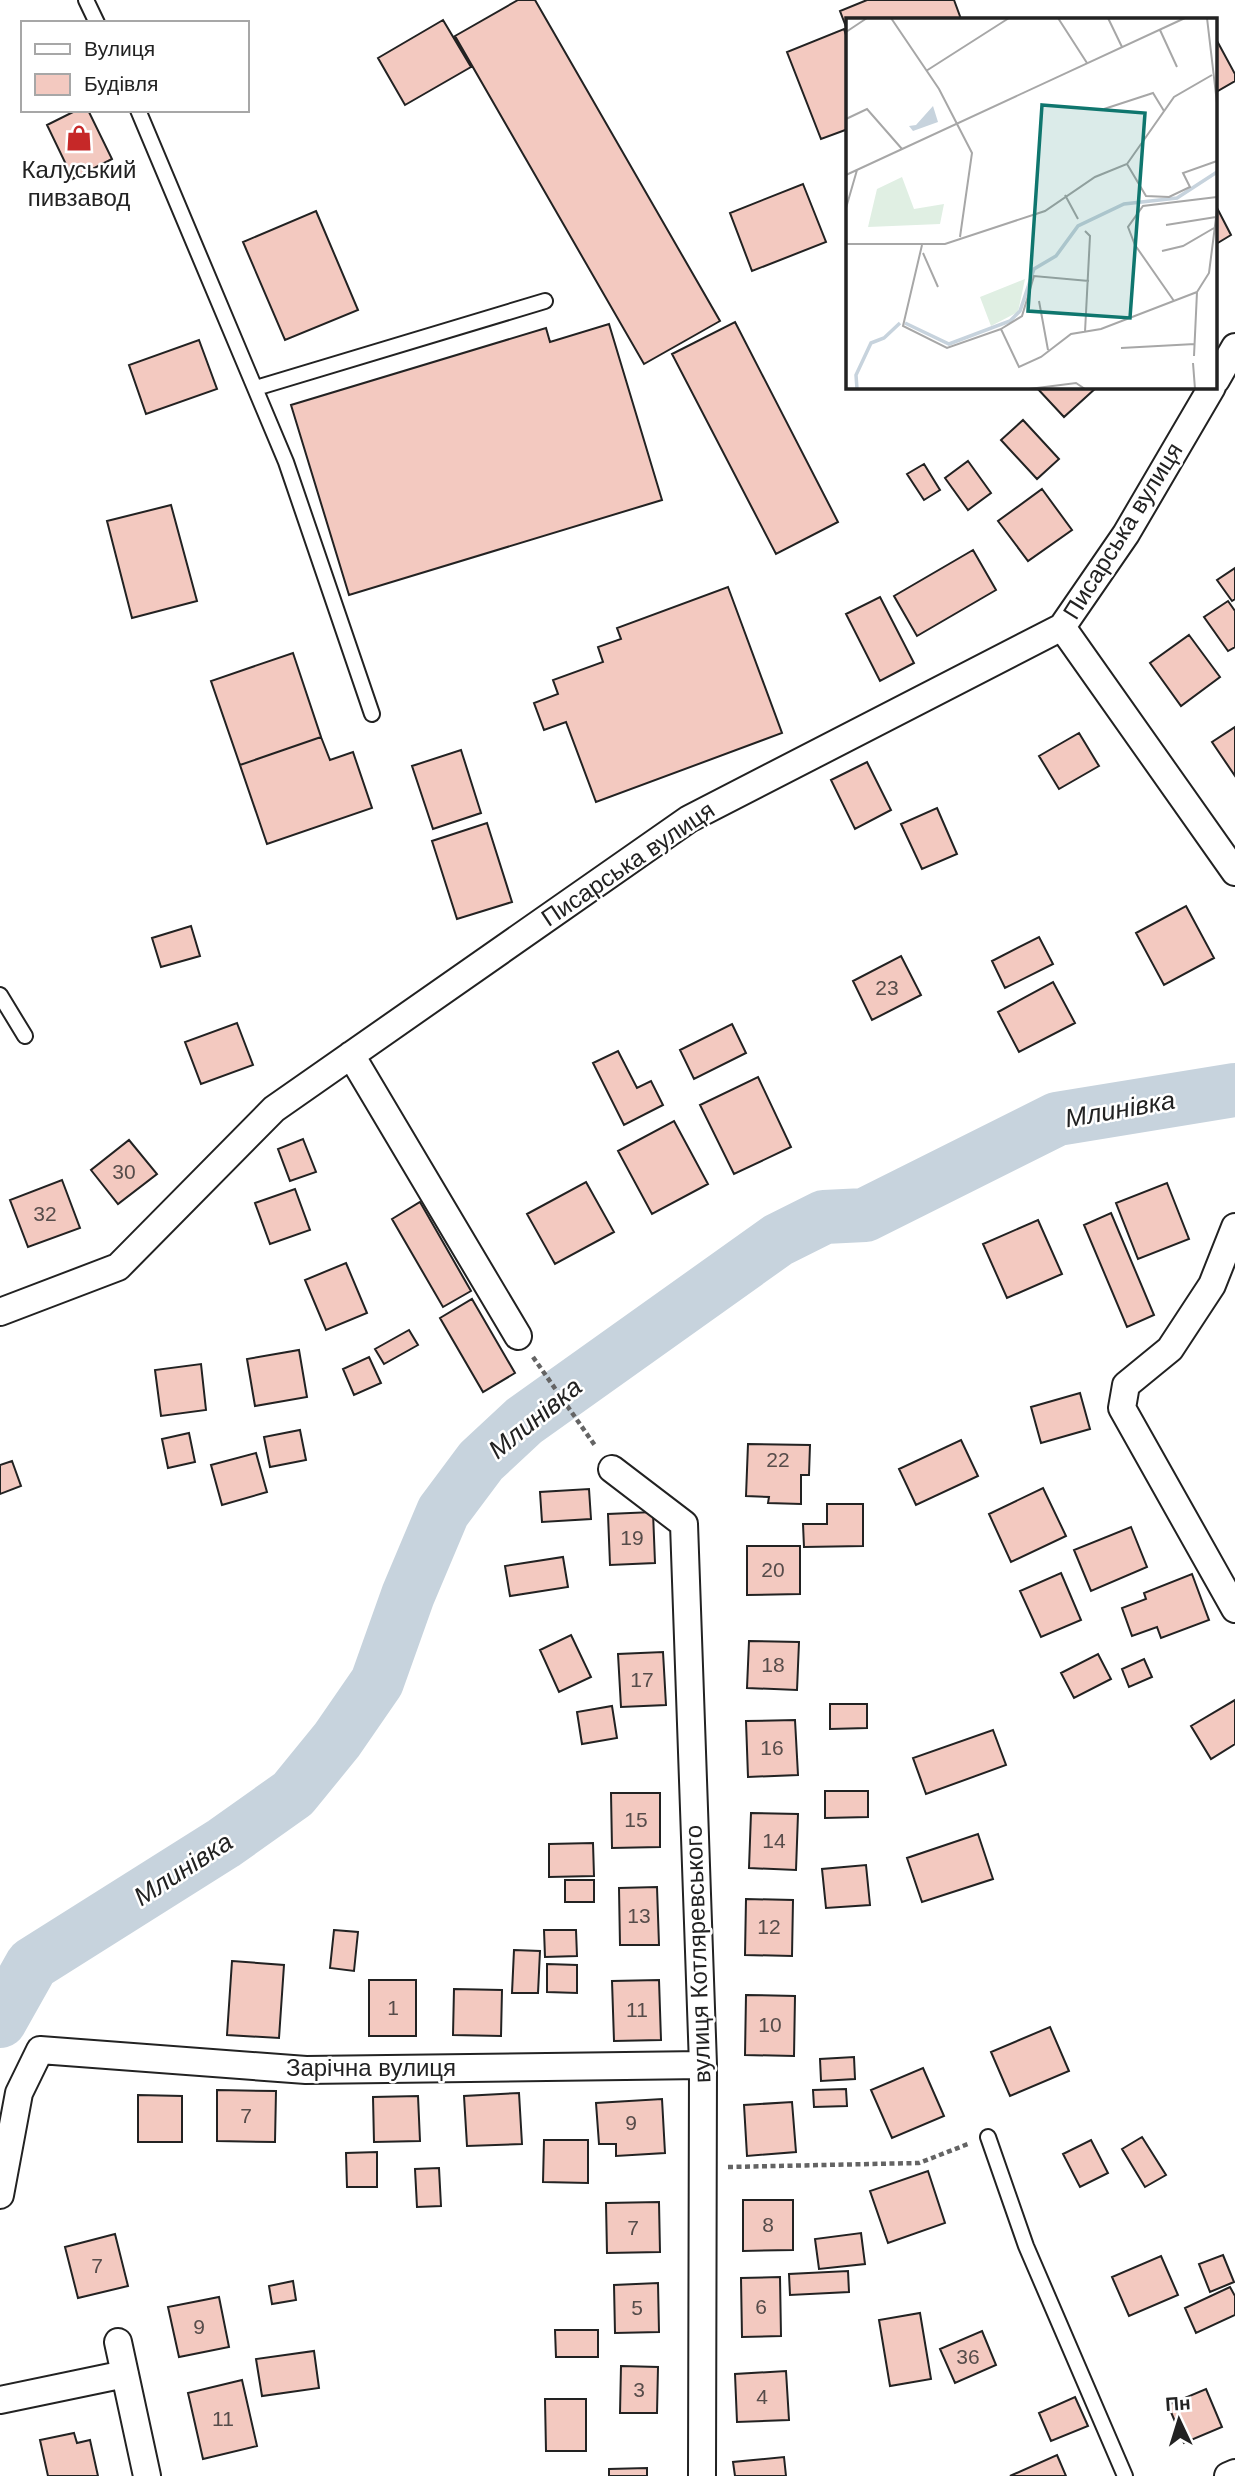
<svg xmlns="http://www.w3.org/2000/svg" width="1235" height="2476" viewBox="0 0 1235 2476" font-family="Arial,sans-serif">
<style>
.lines{fill:none;stroke-linecap:round;stroke-linejoin:round}
.river{stroke:#c7d3dd;stroke-width:54}
.building{fill:#f3c9c0;stroke:#222;stroke-width:2}
.service-casing{stroke:#222;stroke-width:18}
.minor-casing{stroke:#222;stroke-width:30}
.path{stroke:#646464;stroke-width:4.5;stroke-dasharray:5 3.5;stroke-linecap:butt}
.service{stroke:#fff;stroke-width:14}
.minor{stroke:#fff;stroke-width:26}
.labels{text-anchor:middle;stroke-width:5;stroke-linejoin:round;paint-order:stroke}
.number-label{font-size:21px;fill:#564c4a}
.poi-label{font-size:24px;fill:#222;stroke:#fff}
.street-label{font-size:24px;fill:#222;stroke:#fff}
.water-label{font-size:26px;font-style:italic;fill:#222;stroke:#fff}
.inset-river{fill:none;stroke:#c7d3dd;stroke-width:3.5}
.inset-road{fill:none;stroke:#a7a7a7;stroke-width:2}
.view{fill:#0f766e;fill-opacity:0.15;stroke:#0f766e;stroke-width:3.5}
.inset-edge{fill:none;stroke:#222;stroke-width:3.5}
</style>
<rect width="100%" height="100%" fill="#fff"/>
<g class="lines">
<path class="river" d="M0,2021L32,1964L224,1843L293,1794L337,1740L377,1682L408,1595L443,1512L481,1461L524,1421L778,1240L824,1217L865,1215L1057,1119L1235,1090"/>
</g>
<path class="building" d="M518,0H535L720,321L644,364L455,36Z
M867,0H954L961,19H848V32L840,11Z
M443,20L471,67L405,105L378,58Z
M844,29L848,41V129L821,139L787,52Z
M1216,39L1235,74V81L1216,92Z
M77,110H88L112,159L73,179L47,125Z
M803,184L826,242L752,271L730,213Z
M1216,206L1231,235L1216,244Z
M316,211L358,310L285,340L243,242Z
M735,322L838,522L776,554L672,354Z
M609,324L662,500L349,595L291,405L546,328L550,342Z
M199,340L217,389L146,414L129,365Z
M1036,387H1097L1064,417Z
M1023,420L1059,459L1037,479L1001,440Z
M968,461L991,493L968,510L945,478Z
M924,464L940,490L924,500L907,474Z
M1042,489L1072,530L1028,561L998,521Z
M171,505L197,601L132,618L107,521Z
M973,550L996,590L917,636L894,596Z
M1235,568V599L1232,601L1217,580Z
M728,587L782,733L596,802L566,722L544,730L534,703L558,694L553,680L603,662L598,647L621,639L617,628Z
M880,597L914,663L880,681L846,614Z
M1228,601L1235,611V647L1228,651L1204,617Z
M1189,635L1220,677L1181,706L1150,663Z
M293,653L321,737L240,765L211,681Z
M1235,727V776L1212,742Z
M1079,733L1099,766L1059,789L1039,756Z
M321,737L330,760L353,752L372,808L267,844L240,765Z
M461,750L481,813L433,829L412,766Z
M867,762L891,810L855,829L831,780Z
M937,808L957,854L922,869L901,824Z
M487,823L512,902L457,919L432,841Z
M1186,906L1214,958L1164,985L1136,933Z
M191,926L200,956L161,967L152,938Z
M1039,937L1053,964L1005,988L992,961Z
M901,956L921,995L872,1020L853,981Z
M1053,982L1075,1023L1019,1052L998,1012Z
M237,1023L253,1065L201,1084L185,1042Z
M732,1024L746,1053L694,1079L680,1050Z
M618,1051L637,1088L651,1081L663,1105L624,1125L593,1063Z
M758,1077L791,1147L734,1174L700,1105Z
M674,1121L708,1184L652,1214L618,1151Z
M303,1139L316,1172L290,1181L278,1149Z
M129,1140L157,1174L118,1204L91,1170Z
M62,1180L80,1228L28,1247L10,1200Z
M586,1182L614,1232L555,1264L527,1214Z
M1167,1183L1189,1239L1138,1259L1116,1203Z
M295,1189L310,1230L270,1244L255,1203Z
M420,1202L471,1291L443,1307L392,1219Z
M1111,1213L1154,1315L1127,1327L1084,1225Z
M1038,1220L1062,1274L1007,1298L983,1244Z
M346,1263L367,1313L326,1330L305,1280Z
M472,1299L515,1373L483,1392L440,1318Z
M409,1330L418,1345L384,1364L375,1349Z
M299,1350L307,1397L255,1406L247,1359Z
M369,1357L381,1383L354,1395L343,1369Z
M201,1364L206,1410L161,1416L155,1370Z
M1080,1393L1090,1429L1041,1443L1031,1407Z
M300,1430L306,1460L270,1467L264,1437Z
M189,1433L195,1462L168,1468L162,1439Z
M961,1440L978,1476L916,1505L899,1469Z
M748,1444L810,1445L809,1475H801V1504L768,1503L769,1497L746,1496Z
M256,1453L267,1492L222,1505L211,1465Z
M12,1461L21,1486L0,1494V1465Z
M1043,1488L1066,1536L1011,1562L989,1514Z
M589,1489L591,1519L542,1522L540,1492Z
M827,1504H863V1546L804,1547L803,1524H827Z
M653,1512L655,1563L610,1565L608,1514Z
M1131,1527L1147,1567L1091,1591L1074,1550Z
M747,1546H800V1594L747,1595Z
M563,1557L568,1587L510,1596L505,1566Z
M1061,1573L1081,1620L1041,1637L1020,1591Z
M1192,1574L1209,1620L1161,1638L1157,1627L1132,1636L1122,1608L1146,1599L1144,1593Z
M571,1635L591,1677L559,1692L540,1650Z
M749,1641L799,1642L797,1690L747,1688Z
M663,1652L666,1705L621,1707L618,1654Z
M1098,1654L1111,1679L1074,1698L1061,1673Z
M1144,1659L1152,1677L1129,1687L1122,1669Z
M1235,1700V1744L1211,1759L1191,1726Z
M830,1704H867V1728L830,1729Z
M612,1706L617,1738L582,1744L577,1712Z
M795,1720L798,1775L748,1777L746,1721Z
M993,1730L1006,1765L926,1794L913,1758Z
M825,1791H868V1817L825,1818Z
M611,1793H660V1847L612,1848Z
M751,1813L798,1814L796,1870L749,1868Z
M978,1834L993,1879L922,1902L907,1858Z
M593,1843L594,1876L549,1877V1844Z
M866,1865L870,1905L826,1908L822,1869Z
M565,1880H594V1902H565Z
M657,1887L659,1945H620L619,1888Z
M746,1899L793,1900L792,1956L745,1955Z
M334,1930L358,1932L354,1971L330,1968Z
M544,1930H576L577,1956L545,1957Z
M514,1950L540,1951L538,1993H512Z
M232,1961L284,1965L279,2038L227,2035Z
M547,1964L577,1965V1993L547,1992Z
M369,1980H416V2036H369Z
M659,1980L661,2040L614,2041L612,1981Z
M454,1989L502,1990L501,2036L453,2035Z
M746,1995L795,1996L794,2056L745,2055Z
M1050,2027L1069,2071L1010,2096L991,2052Z
M854,2057L855,2079L821,2081L820,2059Z
M923,2068L944,2116L892,2138L871,2090Z
M846,2089L847,2106L814,2107L813,2090Z
M217,2090L276,2091L275,2142L217,2141Z
M519,2093L522,2144L467,2146L464,2096Z
M138,2095L182,2096V2142H138Z
M418,2096L420,2141L374,2142L373,2097Z
M662,2099L665,2153L616,2156V2144H599L596,2103Z
M792,2102L796,2152L747,2156L744,2105Z
M1142,2137L1166,2175L1145,2187L1122,2149Z
M544,2140H588V2183L543,2182Z
M1091,2140L1108,2173L1080,2187L1063,2154Z
M377,2152V2187H347L346,2153Z
M439,2168L441,2206L417,2207L415,2169Z
M928,2171L945,2223L888,2243L870,2191Z
M743,2200H793V2250L743,2251Z
M659,2202L660,2252L607,2253L606,2203Z
M861,2233L865,2264L819,2269L815,2239Z
M115,2234L128,2286L78,2298L65,2247Z
M1223,2255L1234,2282L1210,2292L1199,2264Z
M1161,2256L1178,2295L1129,2316L1112,2277Z
M848,2271L849,2292L790,2295L789,2274Z
M780,2277L781,2336L742,2337L741,2278Z
M293,2281L296,2300L272,2304L269,2286Z
M658,2283L659,2332L615,2333L614,2285Z
M1230,2287L1235,2296V2315L1196,2333L1185,2308Z
M219,2297L229,2347L179,2357L168,2307Z
M920,2313L931,2379L890,2386L879,2320Z
M555,2330H598V2357H556Z
M982,2331L996,2365L955,2383L940,2349Z
M314,2351L319,2388L262,2396L256,2359Z
M621,2366L658,2367L657,2413H620Z
M786,2371L789,2420L737,2422L735,2374Z
M242,2380L257,2446L203,2459L188,2393Z
M1206,2389L1222,2427L1184,2443L1168,2405Z
M1075,2397L1088,2426L1051,2441L1039,2413Z
M545,2399H586V2451H546Z
M74,2433L77,2443L90,2440L98,2476H48L40,2440Z
M1057,2455L1066,2476H1010Z
M784,2457L786,2476H735L733,2462Z
M647,2468V2476H609V2469Z"/>
<g class="lines">
<g class="service-casing">
<path id="service" d="M86,0L97,23
M138,110L286,462L372,714
M256,388L545,301
M0,995L25,1036
M988,2137L1026,2246L1125,2476"/>
</g>
<g class="minor-casing">
<path id="minor" d="M1216,380L1235,347
M1062,627L1235,872
M351,1055L518,1336
M1235,1227L1212,1285L1170,1349L1126,1385L1122,1408L1235,1609
M0,1312L118,1267L274,1109L689,819L1062,627L1126,534L1212,387
M612,1469L684,1524L703,2065L702,2476
M0,2195L19,2093L40,2050L306,2070L703,2065
M118,2342L147,2476
M0,2400L125,2374
M1228,2476L1235,2473"/>
</g>
<path class="path" d="M533,1357L596,1447
M728,2167L919,2163L968,2144"/>
<use href="#service" class="service"/>
<use href="#minor" class="minor"/>
</g>
<defs>
<g id="shop-bare" transform="scale(2.1)"><path d="M-5-2.5h2.3a2.7 3.5 0 0 1 5.4 0H5L5.5 6h-11ZM-1.5-2.5h3a1.5 2.3 0 0 0-3 0Z" fill="#c62828" stroke="#fff" stroke-width="2.5" paint-order="stroke"/></g>
</defs>
<g fill-rule="evenodd">
<use href="#shop-bare" x="79" y="138"/>
</g>
<g class="labels">
<g class="number-label">
<text x="887" y="995">23</text>
<text x="124" y="1179">30</text>
<text x="45" y="1221">32</text>
<text x="778" y="1467">22</text>
<text x="632" y="1545">19</text>
<text x="773" y="1577">20</text>
<text x="773" y="1672">18</text>
<text x="642" y="1687">17</text>
<text x="772" y="1755">16</text>
<text x="636" y="1827">15</text>
<text x="774" y="1848">14</text>
<text x="639" y="1923">13</text>
<text x="769" y="1934">12</text>
<text x="393" y="2015">1</text>
<text x="637" y="2017">11</text>
<text x="770" y="2032">10</text>
<text x="246" y="2123">7</text>
<text x="631" y="2130">9</text>
<text x="768" y="2232">8</text>
<text x="633" y="2235">7</text>
<text x="97" y="2273">7</text>
<text x="761" y="2314">6</text>
<text x="637" y="2315">5</text>
<text x="199" y="2334">9</text>
<text x="968" y="2364">36</text>
<text x="639" y="2397">3</text>
<text x="762" y="2404">4</text>
<text x="223" y="2426">11</text>
</g>
<g class="poi-label">
<text x="79" y="178">Калуський<tspan x="79" dy="28">пивзавод</tspan></text>
</g>
<g class="street-label">
<text transform="translate(1123 531) rotate(-58)" y="8">Писарська вулиця</text>
<text transform="translate(628 864) rotate(-34)" y="8">Писарська вулиця</text>
<text transform="translate(698 1954) rotate(-92)" y="8">вулиця Котляревського</text>
<text x="371" y="2076">Зарічна вулиця</text>
</g>
<g class="water-label">
<text transform="translate(1120 1109) rotate(-10)" y="9">Млинівка</text>
<text transform="translate(535 1418) rotate(-39)" y="9">Млинівка</text>
<text transform="translate(183 1869) rotate(-33)" y="9">Млинівка</text>
</g>
</g>
<g transform="translate(846 18)">
<rect width="371" height="371" fill="#fff"/>
<path d="M56,159L68,191L98,186L94,206L22,209L31,171ZM179,261L172,294L145,308L134,279Z" fill="#e0efe3"/>
<path d="M87,88L92,104L67,113L63,108L70,107Z" fill="#c7d3dd"/>
<path class="inset-river" d="M59,305L103,326L164,303L174,293L188,251L210,238L232,208L278,186L331,180L371,154M11,371L10,357L25,325L38,320L54,305"/>
<path class="inset-road" d="M45,0L93,71L126,135L114,219M212,0L241,45M262,0L276,29M361,0L371,85M314,12L331,49M0,14L21,0M80,53L163,0M258,91L307,75L318,93M0,101L21,91L56,131M281,146L300,178L323,179L344,169L337,155L371,143M0,157L339,0M219,177L232,201M0,190L11,152M320,207L370,199M239,213L244,218L239,314M0,226H99L199,193L249,159L281,146L328,79L366,57M76,227L57,308L101,330L155,311L173,349L195,339L225,316L255,311L351,274M316,233L337,228L368,210M77,235L92,269M193,283L202,332M328,283L289,227L282,209L297,188L371,179M155,311L176,298L188,258L243,263M275,330L349,326M348,338L351,274L363,255L371,192M347,345L349,371M183,371L230,365L239,371"/>
<path class="view" d="M196,87L299,95L284,300L182,293Z"/>
<rect width="371" height="371" class="inset-edge"/>
</g>
<rect x="21" y="21" width="228" height="91" fill="#ffffff" stroke="#a7a7a7" stroke-width="2"/>
<rect x="35" y="44" width="35" height="10" fill="#ffffff" stroke="#a7a7a7" stroke-width="2"/>
<text x="84" y="56" font-size="21" fill="#222222">Вулиця</text>
<rect x="35" y="74" width="35" height="21" fill="#f3c9c0" stroke="#a7a7a7" stroke-width="2"/>
<text x="84" y="91" font-size="21" fill="#222222">Будівля</text>
<g transform="translate(1179 2420) rotate(356)" stroke="#ffffff" stroke-width="5" paint-order="stroke">
<path d="M0-5L12 26L0 18L-12 26Z" fill="#222222"/>
<text y="-10" font-size="19" font-weight="bold" text-anchor="middle" fill="#222222">Пн</text>
</g>
</svg>
